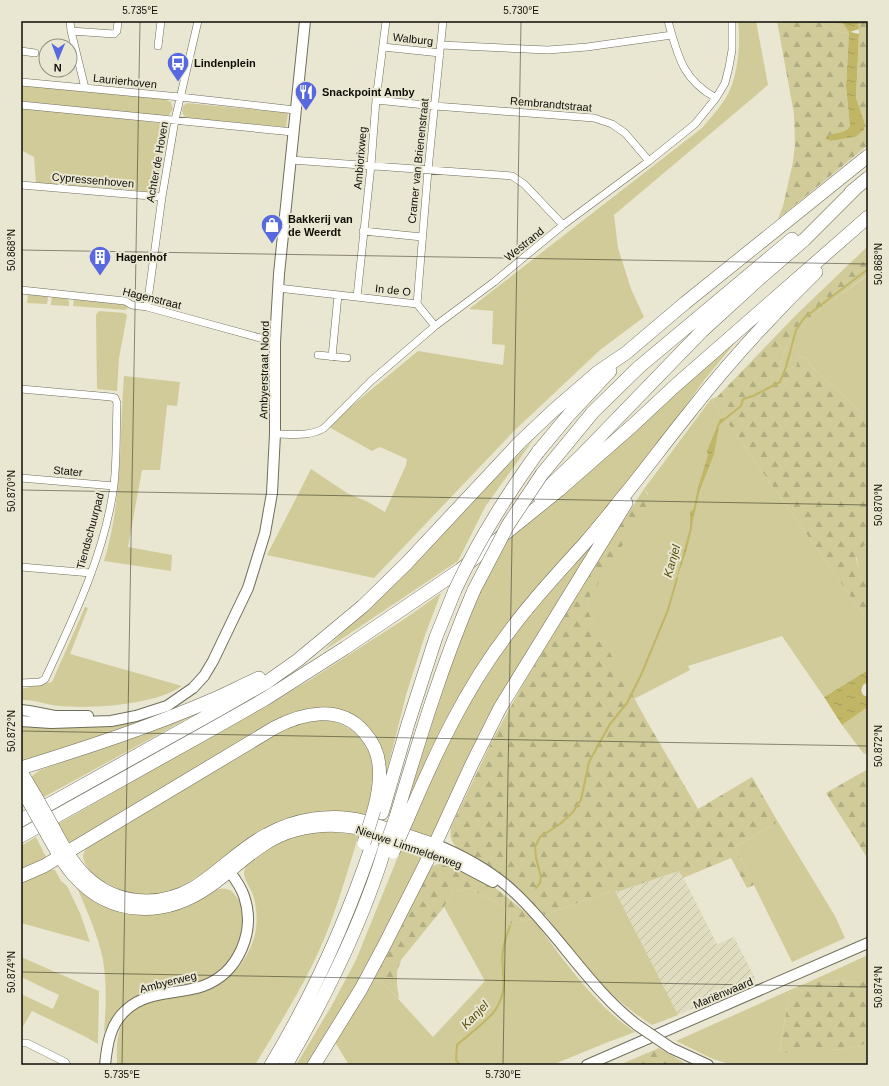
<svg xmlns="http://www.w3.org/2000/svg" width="889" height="1086" viewBox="0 0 889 1086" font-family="Arial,sans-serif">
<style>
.industrial{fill:url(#industrial-furrows)}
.green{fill:#d0cb98}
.forest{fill:url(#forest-firs)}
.water{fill:url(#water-ripples)}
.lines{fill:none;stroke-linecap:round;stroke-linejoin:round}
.stream{stroke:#c0b666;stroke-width:2}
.street-casing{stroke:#706d5a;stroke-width:8}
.secondary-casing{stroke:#706d5a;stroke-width:12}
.primary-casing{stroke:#706d5a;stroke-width:12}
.highway-casing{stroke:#706d5a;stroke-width:14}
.street{stroke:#fff;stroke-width:7}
.secondary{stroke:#fff;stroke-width:10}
.primary{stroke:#fff;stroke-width:11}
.highway{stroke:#fff;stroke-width:13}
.secondary-bridge-casing{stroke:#706d5a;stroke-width:12;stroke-linecap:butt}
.primary-bridge-casing{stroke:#706d5a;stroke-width:12;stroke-linecap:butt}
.highway-bridge-casing{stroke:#706d5a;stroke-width:14;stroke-linecap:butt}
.secondary-bridge{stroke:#fff;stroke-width:10}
.primary-bridge{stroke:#fff;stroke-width:11}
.highway-bridge{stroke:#fff;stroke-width:13}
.ticks{fill:none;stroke:#0e0d06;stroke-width:1;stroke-opacity:0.45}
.labels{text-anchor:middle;stroke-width:4;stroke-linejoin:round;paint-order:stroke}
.street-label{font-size:11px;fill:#0e0d06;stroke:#e9e7d1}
.poi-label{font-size:11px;font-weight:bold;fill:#0e0d06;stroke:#e9e7d1;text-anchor:start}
.water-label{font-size:12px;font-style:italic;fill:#575012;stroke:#e9e7d1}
.neatline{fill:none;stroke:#0e0d06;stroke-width:1.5}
.ticks-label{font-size:10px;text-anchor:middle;fill:#0e0d06}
</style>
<defs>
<pattern id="industrial-furrows" width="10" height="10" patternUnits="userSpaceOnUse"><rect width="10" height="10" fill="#dfdcbf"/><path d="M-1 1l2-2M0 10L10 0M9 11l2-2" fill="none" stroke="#bebca3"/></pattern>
<pattern id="forest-firs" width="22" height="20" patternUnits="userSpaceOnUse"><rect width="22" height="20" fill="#d0cb98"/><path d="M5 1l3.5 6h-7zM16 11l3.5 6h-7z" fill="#b1ad82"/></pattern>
<pattern id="water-ripples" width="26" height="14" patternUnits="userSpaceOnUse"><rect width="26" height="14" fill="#c0b666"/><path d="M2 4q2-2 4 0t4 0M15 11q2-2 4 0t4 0" fill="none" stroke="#a49b57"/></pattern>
</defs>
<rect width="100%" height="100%" fill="#e9e7d1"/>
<path class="industrial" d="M680,871L717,944L734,937L756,980L678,1015L615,891H620Z"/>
<path class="green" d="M738,21H756L768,85L614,215L618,248L631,289L644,317L600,350L514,431L374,578L267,555L311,469L347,493L368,502L385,512L406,465L407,459L380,447L372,451L329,427L343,413L418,351L503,365L505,345L492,344L493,311L469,309L702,128C711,117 721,107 728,94C738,75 741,42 738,21Z
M819,21H841L849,32C837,33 827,31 819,21Z
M21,85L164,99L171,102L173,109L169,115L163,116L21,101Z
M187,103L288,113L286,127L187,118L185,117L182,112L183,106Z
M21,108L94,115L167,124L156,193L126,189L36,183L34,157L21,150Z
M867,276H868V418L816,371L809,364L807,358L800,356L797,360V366L779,372C781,364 782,356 786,348C801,318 840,296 867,276Z
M30,293L47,295L48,298L47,304L27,303L28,295Z
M52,296L67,298L69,301V306L51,305Z
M74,299L126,305L128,308L125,310L73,306Z
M99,311L124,313L127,315L119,358L117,391L97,389L96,315Z
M739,338L705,379L623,493L526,606L402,815L451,664L477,598L502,545Z
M124,376L180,382L177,406L167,405L160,470H142L128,547L172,555L171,571L104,561C123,499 119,440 124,376Z
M711,399L868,621V670L824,697L782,636L688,666L690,670L634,699L587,610V604L589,598L648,494L644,489Z
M533,440L485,507L458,561L322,652L398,579L493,480Z
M597,539L434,834L430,837L409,830L455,729L465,710L502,652L537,606Z
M868,541V582C865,579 863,575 861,571C854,557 856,552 868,541Z
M441,593L425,635L406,695L383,787L375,742L317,708C305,709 296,712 285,718L82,837L70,842L68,841L58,824L310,680L406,618Z
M85,607L88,608L70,654L182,686C155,705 92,709 60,706C47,705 34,699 21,700V689L52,682Z
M212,705L42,798L33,782L32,776L40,770L96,750Z
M868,707V752L864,754L842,725Z
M161,710L163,715L98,736L34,760L25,761L21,759V724L38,725Z
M325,720C361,726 378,753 373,788C371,797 368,807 365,816L352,813C321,826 289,838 257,851C241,858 224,863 209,870C193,878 181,889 163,893C154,895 145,895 136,894C119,891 83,875 83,855L87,846L277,733L306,721Z
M778,822L835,916L845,938L792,962L735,847Z
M310,830L360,831C347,872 336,914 318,953C300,992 277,1028 255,1065H117C117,1054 116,1040 120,1029C131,995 178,1001 205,991C216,987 226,979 235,971C254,950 261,926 254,898C252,890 244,880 244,873C244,869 247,864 249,862C263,844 290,838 310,830Z
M36,837L47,859L21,872V846Z
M401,849L423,857L364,972L309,1065H296L331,1007L356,960Z
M48,869L55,870L61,881L67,886L80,913L90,942L21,923V883Z
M76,885C84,893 93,903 105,906C111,908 119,908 126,909C151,913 164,917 188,905C198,901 215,886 226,889C233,890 236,896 239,901C250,927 237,959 215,974C199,984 181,987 163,990C155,991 147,992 139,995C123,1002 113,1018 104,1032C106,1008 107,984 103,960C98,934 86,909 76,885Z
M469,888L504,907L511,924L533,919C563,959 593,1004 635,1032L603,1044L552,1065H349L335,1042L372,976L390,990L433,1037L485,981L444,907L451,893Z
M610,891H615L678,1015L652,1025C607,997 577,956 545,915Z
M868,955V982L811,981Z
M21,957L99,991L98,1044L84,1036L32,1011L21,1030V994L53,1009L59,995L21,977Z
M790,990L779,1052L846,1049L868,1043V1065H733L713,1059L676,1041Z"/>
<path class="forest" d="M777,21H819C827,31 837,33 849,32L846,87L850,126C847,132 832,136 825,139L831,141L855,137L858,107L856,99L859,34L858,21H868V145L778,219L783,206L793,162L795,145L794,114Z
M868,246V276H866C840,296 802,318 786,348C782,356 781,364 779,372L797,366V360L800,356L807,358L809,364L816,371L868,418V541L860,550L856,559L858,565L868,582V621L711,399L717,397L796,315Z
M644,489L650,499L648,505L589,598L587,604V610L645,718L698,809L752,777L778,822L735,847L754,885L747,888L731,858L683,878L679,871L620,891H610L545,915L515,887L459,850C452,843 449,837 451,827L492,741L523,684L605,548Z
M868,769V859L826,793Z
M443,863C479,871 506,896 533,919L511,924L504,907L469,888L451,893L444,907L401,960L397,972V985L399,999L390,990L372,976L429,868L435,865Z
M811,981L868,982V1043L846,1049L779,1053L790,990Z
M659,1048L688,1065H619Z"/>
<path class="water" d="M841,21H858L859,29L850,32L859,34L856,98L864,122V130L855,137L831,141L825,139C831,131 845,135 850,126L846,87L849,32Z
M725,418L719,426L714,454L698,495L697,491L708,455L707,451L720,419Z
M694,509C693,532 685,558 676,580L690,528V512Z
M868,670V682L863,685L861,690L863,695L868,697V707L842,725L824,697Z"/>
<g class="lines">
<path class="stream" d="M721,422L741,406L743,399L753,396L780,382L786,367L796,330L804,318L868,269
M693,516L698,493
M536,888L540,883L541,877L536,858L535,847L540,837L560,824L573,812L581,800L589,762L610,724L627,703L641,675L668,610L677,578
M460,1065L456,1060L457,1045C468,1035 489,1020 496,1009C510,986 500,973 503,950C504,942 507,934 510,926"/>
<g class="street-casing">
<path id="street" d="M70,21L71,31L85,88
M668,21C678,56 682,79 716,98
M71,31L114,34L117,31L118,21
M441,45L548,50L587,47L672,35
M158,46L161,21
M383,47L440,53
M21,51L35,53
M21,82L180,97L295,110
M376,100L435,106L594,118L612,124L625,133L649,161
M21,105L293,132
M291,160L512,176L524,184L563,225
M21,185L162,197
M363,231L422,237
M278,288L417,304L435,326
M21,290L125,301L132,305L147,307L275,342
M357,297L371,165L376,100L386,21
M417,304L428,170L443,21
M147,307L162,197L175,120L198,21
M318,355L347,358
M332,357L338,295
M21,389L111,397L115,398L117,403C116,430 117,458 114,485C105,553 74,617 45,679L40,682L21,683
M275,434C291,434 310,437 324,428L371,381L435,326L494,282L563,225L649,161L695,124L716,98L725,83L729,67L732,50V21
M21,478L114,486
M21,567L91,573
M21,1043H27L65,1062L67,1065"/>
</g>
<g class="secondary-casing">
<path id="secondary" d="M21,710L29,711L55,716H88
M21,721L51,723L111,721L136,716L167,706L193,688L204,676L213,661L248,588L265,533L272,493L275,434V342L279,274L305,21
M435,844C464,856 492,871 515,893C559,934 589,988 637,1025
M431,853L457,863L493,882
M671,1048L708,1065
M105,1065C107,1045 110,1024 126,1010C147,990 177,995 203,986C239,973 256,931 244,896C240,884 232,875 225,865
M587,1065L868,943"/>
</g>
<g class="primary-casing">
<path id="primary" d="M21,770L37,797
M21,788L28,802
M55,829C64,846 73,863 87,876C116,904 159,907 193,887C219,871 239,848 266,834C295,818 331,812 363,820L435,844
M46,834C54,848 62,864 74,877C112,919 166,918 210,887C239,867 261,840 296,831C346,817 385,836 431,853"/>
</g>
<g class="highway-casing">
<path id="highway" d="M851,192L868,178
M538,452L567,417L610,371
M542,474L593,412L639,367L792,239
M539,496L580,457L702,331L760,278L804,240L857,187
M21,768C85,748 150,727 212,700C228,693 243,685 259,678
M382,813L408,724L436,637L455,590
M396,817C419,740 442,664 474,590
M21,820L218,710L267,682L298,660L363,606L406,564L520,442L554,410L598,372L626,353L685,303L868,156
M407,820C435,754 465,689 509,632C532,600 559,572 585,543C600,526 613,509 627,492C648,466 668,439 689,413C728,363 771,316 816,272
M21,836L223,723L265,699L345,648L460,570L559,490L632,426L676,385L868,217
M21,876L44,866L274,728C302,713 340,704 364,732C372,741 378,752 379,765C381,780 378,795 374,810
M271,1065C313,995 346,922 372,845
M286,1065C326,996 362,924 385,848
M314,1065L361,989L385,944L431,853L471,766L500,708L626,503"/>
</g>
<use href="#street" class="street"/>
<use href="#secondary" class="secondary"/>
<use href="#primary" class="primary"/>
<use href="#highway" class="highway"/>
<g class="secondary-bridge-casing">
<path id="secondary-bridge" d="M637,1025L671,1048"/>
</g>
<g class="primary-bridge-casing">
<path id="primary-bridge" d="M37,797L55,829
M28,802L46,834"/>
</g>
<g class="highway-bridge-casing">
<path id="highway-bridge" d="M455,590C478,541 506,496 538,452
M474,590L508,525L542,474
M364,843L374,810
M385,848L396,817
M393,852L407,820"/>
</g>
<use href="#secondary-bridge" class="secondary-bridge"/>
<use href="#primary-bridge" class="primary-bridge"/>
<use href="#highway-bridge" class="highway-bridge"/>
</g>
<path class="ticks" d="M729,21L868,23M21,250L868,264M21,490L868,505M21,731L868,746M21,972L868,987M122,1065L140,21M503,1065L521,21"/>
<defs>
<g id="bus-pin" transform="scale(1.15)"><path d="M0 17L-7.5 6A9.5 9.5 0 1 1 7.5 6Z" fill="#5868de" stroke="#e9e7d1"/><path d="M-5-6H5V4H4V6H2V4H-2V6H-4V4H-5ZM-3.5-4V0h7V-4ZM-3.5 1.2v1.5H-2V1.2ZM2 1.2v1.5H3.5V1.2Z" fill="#fff"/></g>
<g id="restaurant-pin" transform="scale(1.15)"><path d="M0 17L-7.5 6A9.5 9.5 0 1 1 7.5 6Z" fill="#5868de" stroke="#e9e7d1"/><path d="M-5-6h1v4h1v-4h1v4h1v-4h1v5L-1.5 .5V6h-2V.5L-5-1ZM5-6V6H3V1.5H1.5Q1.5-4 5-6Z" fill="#fff"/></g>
<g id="shop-pin" transform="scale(1.15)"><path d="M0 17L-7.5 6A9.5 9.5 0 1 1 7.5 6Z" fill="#5868de" stroke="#e9e7d1"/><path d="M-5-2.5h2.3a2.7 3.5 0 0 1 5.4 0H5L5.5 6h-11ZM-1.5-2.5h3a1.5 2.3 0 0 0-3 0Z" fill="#fff"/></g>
<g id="building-pin" transform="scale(1.15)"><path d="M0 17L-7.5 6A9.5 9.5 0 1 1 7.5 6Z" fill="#5868de" stroke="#e9e7d1"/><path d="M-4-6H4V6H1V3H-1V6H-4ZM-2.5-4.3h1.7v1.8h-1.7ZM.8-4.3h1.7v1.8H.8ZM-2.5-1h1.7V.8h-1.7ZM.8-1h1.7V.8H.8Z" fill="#fff"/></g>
</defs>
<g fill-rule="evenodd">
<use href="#bus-pin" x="178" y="63"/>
<use href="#restaurant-pin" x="306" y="92"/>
<use href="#shop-pin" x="272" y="225"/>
<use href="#building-pin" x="100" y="257"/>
</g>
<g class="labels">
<g class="street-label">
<text transform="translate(413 39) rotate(6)" y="4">Walburg</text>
<text transform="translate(125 81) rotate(6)" y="4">Laurierhoven</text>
<text transform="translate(551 104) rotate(5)" y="4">Rembrandtstraat</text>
<text transform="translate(360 158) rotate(-85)" y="4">Ambiorixweg</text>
<text transform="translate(418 161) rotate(-84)" y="4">Cramer van Brienenstraat</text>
<text transform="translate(157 162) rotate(-80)" y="4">Achter de Hoven</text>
<text transform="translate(93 180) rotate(5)" y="4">Cypressenhoven</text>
<text transform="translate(524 244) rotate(-39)" y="4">Westrand</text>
<text transform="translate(393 290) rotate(6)" y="4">In de O</text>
<text transform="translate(152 298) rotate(14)" y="4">Hagenstraat</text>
<text transform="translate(264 370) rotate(-89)" y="4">Ambyerstraat Noord</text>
<text transform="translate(68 471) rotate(5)" y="4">Stater</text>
<text transform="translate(90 531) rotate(-75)" y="4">Tiendschuurpad</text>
<text transform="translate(409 847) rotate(19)" y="4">Nieuwe Limmelderweg</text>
<text transform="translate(168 982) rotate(-14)" y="4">Ambyerweg</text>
<text transform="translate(723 993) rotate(-23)" y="4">Mariënwaard</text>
</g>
<g class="poi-label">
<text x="194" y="67">Lindenplein</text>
<text x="322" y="96">Snackpoint Amby</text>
<text x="288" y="223">Bakkerij van<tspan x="288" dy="13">de Weerdt</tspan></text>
<text x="116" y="261">Hagenhof</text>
</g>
<g class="water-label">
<text transform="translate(672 561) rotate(-74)" y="4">Kanjel</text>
<text transform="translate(475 1015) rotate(-46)" y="4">Kanjel</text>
</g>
</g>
<rect width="889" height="1086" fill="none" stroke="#e9e7d1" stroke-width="44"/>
<g transform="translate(58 58) rotate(181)"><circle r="19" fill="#e9e7d1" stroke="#919080"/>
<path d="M0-3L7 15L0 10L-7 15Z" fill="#5868de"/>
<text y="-6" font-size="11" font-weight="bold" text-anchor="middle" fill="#0e0d06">N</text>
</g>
<rect x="22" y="22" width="845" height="1042" class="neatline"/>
<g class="ticks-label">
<text x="140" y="14">5.735°E</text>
<text x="521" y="14">5.730°E</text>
<text transform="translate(11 250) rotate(-90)" y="4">50.868°N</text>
<text transform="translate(878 264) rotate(-90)" y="4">50.868°N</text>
<text transform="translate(11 491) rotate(-90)" y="4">50.870°N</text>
<text transform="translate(878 505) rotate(-90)" y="4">50.870°N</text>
<text transform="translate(11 731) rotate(-90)" y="4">50.872°N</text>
<text transform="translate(878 746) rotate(-90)" y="4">50.872°N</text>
<text transform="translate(11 972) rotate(-90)" y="4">50.874°N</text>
<text transform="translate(878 987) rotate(-90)" y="4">50.874°N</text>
<text x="122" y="1078">5.735°E</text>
<text x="503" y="1078">5.730°E</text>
</g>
</svg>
